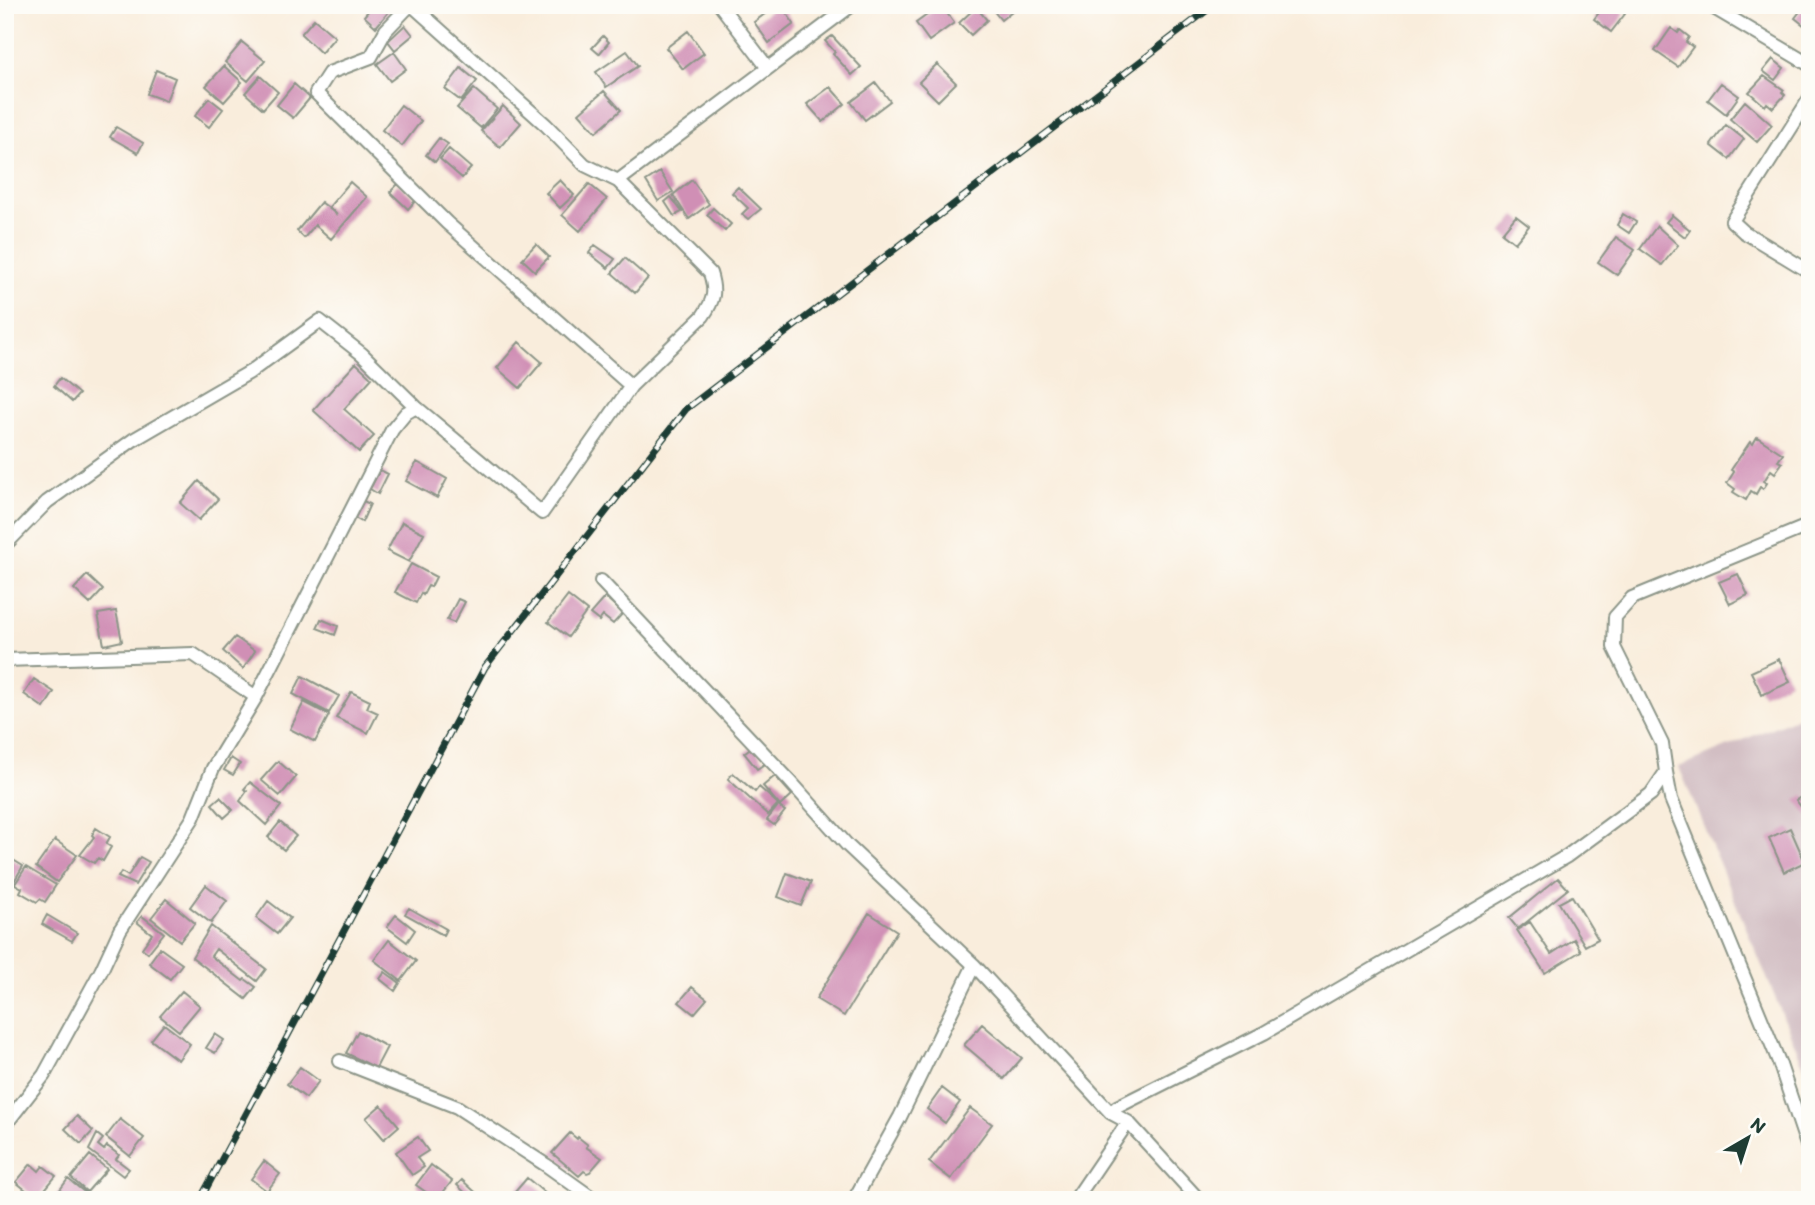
<svg xmlns="http://www.w3.org/2000/svg" width="1815" height="1205" viewBox="0 0 1815 1205" font-family="Itim,sans-serif">
<style>
.industrial{fill:#d2bec3}
.building{fill:#d08fb5}
.lines{fill:none;stroke-linecap:round;stroke-linejoin:round}
.street-casing{stroke:#8c9588;stroke-width:16}
.street{stroke:#fff;stroke-width:12}
.rail-casing{stroke:#1f3d34;stroke-width:7}
.rail{stroke:#fdfcf7;stroke-width:4.5;stroke-dasharray:13;stroke-linecap:butt}
</style>
<rect width="100%" height="100%" fill="#fdfcf7"/>
<filter id="ink" filterUnits="userSpaceOnUse"><feTurbulence type="fractalNoise" baseFrequency=".0143" numOctaves="2"/><feDisplacementMap in="SourceGraphic" scale="14" xChannelSelector="R" yChannelSelector="G"/><feConvolveMatrix kernelMatrix="1 2 1 2 8 2 1 2 1" color-interpolation-filters="sRGB"/></filter>
<filter id="wash" filterUnits="userSpaceOnUse"><feTurbulence type="fractalNoise" baseFrequency=".00686" numOctaves="4" result="noise"/><feDisplacementMap in="SourceGraphic" scale="28" xChannelSelector="R" yChannelSelector="G"/><feGaussianBlur stdDeviation="1.57" result="paint"/><feColorMatrix in="noise" values="0 0 0 0 0 0 0 0 0 0 0 0 0 0 0 0 0 1.4 0 .05"/><feComposite in="paint" operator="in"/></filter>
<g filter="url(#wash)">
<rect width="100%" height="100%" fill="#f9eddc"/>
<path class="industrial" d="M1810,712V1081L1679,767Z"/>
<g id="blocks">
<path class="building" d="M373,5H388L392,8L376,27L364,16Z
M777,5H781L794,24L769,43L754,22Z
M941,5L954,23L929,41L916,23Z
M989,5H1019L1001,20Z
M1605,5H1614L1625,14L1611,32L1594,19Z
M1805,5H1810V30L1795,18Z
M976,7L987,20L971,35L959,23Z
M314,19L335,37L321,53L301,34Z
M405,25L413,35L395,50L388,41Z
M1671,28L1678,33L1680,30L1689,37L1686,42L1693,47L1678,67L1655,51Z
M688,31L704,53L683,69L666,48Z
M603,36L609,42L599,54L592,48Z
M832,36L861,67L852,75L833,54L835,52L825,41Z
M242,42L265,61L248,81L225,62Z
M627,51L638,66L606,87L596,72Z
M394,52L406,69L390,81L377,64Z
M1773,59L1784,68L1775,80L1763,71Z
M937,64L956,83L938,101L919,82Z
M224,66L242,82L224,102L206,86Z
M461,68L477,81L461,101L445,89Z
M156,70L175,78L166,101L147,94Z
M260,76L278,92L263,109L245,93Z
M1764,76L1784,90L1782,92L1785,95L1773,108L1767,103L1765,106L1749,92Z
M876,83L890,101L865,120L851,102Z
M1721,83L1739,96L1726,114L1708,100Z
M294,84L310,98L293,118L277,105Z
M830,87L845,104L823,122L807,104Z
M474,89L497,109L481,128L457,108Z
M604,91L621,110L596,132L579,113Z
M209,98L223,109L209,127L195,116Z
M1745,101L1772,125L1757,142L1730,119Z
M401,105L421,121L402,146L382,130Z
M503,106L521,123L500,147L481,131Z
M1726,125L1744,139L1729,159L1711,145Z
M116,127L143,143L138,153L110,137Z
M439,138L448,144L435,162L426,155Z
M449,149L471,168L462,178L440,159Z
M660,172L673,192L658,201L646,181Z
M560,180L574,195L560,208L546,193Z
M692,180L709,204L689,219L673,195Z
M350,182L367,197L331,239L315,225L304,238L297,231L321,202L337,215L329,207Z
M398,184L416,200L408,209L390,192Z
M589,184L607,199L580,231L562,215Z
M738,187L761,209L748,219L742,214L748,208L732,193Z
M671,197L682,212L674,216L665,202Z
M713,208L731,224L725,231L707,215Z
M1623,214L1636,222L1629,233L1617,225Z
M1672,215L1690,230L1685,237L1666,222Z
M1516,216L1529,226L1515,243L1502,233Z
M1657,226L1678,245L1662,265L1640,249Z
M1616,237L1635,250L1617,275L1598,262Z
M536,244L549,257L535,271L522,259Z
M595,245L615,259L608,268L589,253Z
M625,258L648,278L635,293L612,273Z
M519,342L542,362L520,388L497,368Z
M356,363L372,378L344,409L374,436L359,452L313,410Z
M60,378L79,394L72,402L54,386Z
M1757,437L1783,454L1778,461L1782,463L1775,473L1771,470L1764,481L1767,483L1763,489L1760,487L1756,494L1751,491L1746,500L1733,492L1735,489L1727,483L1734,472L1731,470L1750,442L1753,444Z
M417,462L447,479L437,498L406,481Z
M380,470L388,474L378,494L370,489Z
M199,481L218,499L199,520L180,503Z
M363,501L370,504L362,522L355,518Z
M402,522L424,533L409,562L387,551Z
M411,564L436,577L431,587L428,586L423,595L421,593L416,603L395,592Z
M1738,574L1748,595L1730,604L1719,582Z
M87,575L103,590L90,604L74,589Z
M568,596L587,611L568,637L548,622Z
M605,597L623,613L613,624L603,616L599,621L590,614Z
M458,599L465,602L454,623L447,620Z
M116,611L122,641L104,645L98,614Z
M321,619L338,626L335,635L317,628Z
M235,637L255,651L243,669L223,651Z
M1779,659L1790,682L1762,695L1751,672Z
M302,676L339,696L329,713L293,694Z
M34,679L54,692L44,708L24,694Z
M351,692L370,701L367,708L378,713L368,733L336,718Z
M304,702L329,715L315,742L290,729Z
M753,746L766,763L757,769L744,753Z
M231,758L240,764L233,775L224,770Z
M278,761L296,777L280,796L261,780Z
M733,773L755,792L759,787L778,804L768,815L728,779Z
M775,776L792,795L780,806L763,786Z
M250,782L281,806L266,825L240,801L247,791L244,789Z
M1804,795L1810,802L1808,816L1796,800Z
M220,797L233,810L224,818L212,804Z
M778,806L785,811L774,825L767,820Z
M280,822L296,836L284,850L268,837Z
M96,828L110,837L106,844L111,847L103,861L98,858L94,863L80,855L94,837L92,835Z
M1790,828L1805,862L1784,872L1769,838Z
M55,840L77,855L57,882L36,867Z
M5,855L23,866L10,888L5,885Z
M140,857L149,862L135,885L118,877L121,872L128,876Z
M26,867L56,885L45,902L40,899L37,902L20,892L22,888L15,884Z
M787,873L811,882L801,906L778,897Z
M1558,878L1568,889L1518,929L1509,918Z
M206,885L227,901L211,923L190,907Z
M1572,896L1598,939L1585,946L1559,903Z
M166,899L195,923L180,941L151,918Z
M268,901L290,918L277,934L256,918Z
M409,908L446,929L443,935L405,914Z
M869,913L897,931L844,1016L816,999Z
M47,915L77,933L72,941L42,924Z
M396,915L415,930L407,942L387,927Z
M142,916L164,933L148,953L142,948L152,934L137,922Z
M1530,922L1551,954L1574,939L1581,951L1545,973L1517,930Z
M211,926L266,969L257,981L216,949L211,956L243,981L245,979L256,987L246,999L192,957Z
M389,940L416,961L401,981L374,960Z
M160,948L182,964L170,979L149,963Z
M385,972L400,983L395,991L380,979Z
M692,987L707,999L694,1014L679,1002Z
M182,991L200,1006L179,1031L160,1016Z
M164,1024L190,1044L178,1060L151,1040Z
M982,1024L1022,1058L1004,1079L964,1045Z
M358,1031L387,1047L376,1068L346,1053Z
M215,1034L224,1040L215,1053L206,1048Z
M300,1067L319,1081L306,1098L287,1084Z
M942,1088L960,1102L945,1123L927,1109Z
M381,1105L399,1126L384,1139L366,1118Z
M970,1108L992,1124L951,1179L929,1162Z
M77,1116L93,1131L81,1144L65,1129Z
M120,1119L144,1138L130,1156L106,1137Z
M570,1133L577,1139L578,1137L588,1145L586,1147L602,1158L590,1172L587,1173L584,1171L579,1176L552,1153Z
M97,1134L103,1139L98,1145L104,1150L107,1146L119,1155L116,1159L129,1169L123,1176L89,1150Z
M418,1137L428,1151L417,1158L424,1167L412,1175L396,1152Z
M90,1155L107,1169L87,1192L71,1178Z
M264,1161L280,1174L267,1191L251,1179Z
M31,1164L39,1171L43,1166L56,1176L37,1199L16,1182Z
M431,1165L452,1181L437,1200L416,1185Z
M527,1178L553,1200H524L515,1192Z
M68,1179L94,1200L53,1199Z
M462,1180L484,1200H473L457,1185Z"/>
</g>
</g>
<g filter="url(#ink)">
<use href="#blocks" fill-opacity="0" stroke="#8c9588" stroke-width="2"/>
<g class="lines">
<g class="street-casing">
<path id="street" d="M410,5L386,30L371,57L329,73L316,93L447,223L631,386
M720,5L768,68
M1709,5L1810,65
M1810,98L1732,221L1744,232L1810,272
M618,181L852,5
M5,545L47,502L133,440L250,372L320,321L362,354L416,407L542,513L631,386L703,316C714,300 716,292 710,273L618,181L585,165L546,125L412,5
M601,581L790,781L848,846L974,965L1111,1113
M5,660L193,654L256,697
M1666,772L1671,799L1779,1062L1810,1154
M340,1061L457,1107L546,1165L595,1200
M1128,1122L1199,1200
M5,1125L44,1075L101,971L120,930L193,818L213,768L256,697L392,430L406,413L416,407
M854,1200L900,1117L974,965
M1075,1200L1128,1122L1111,1113L1117,1107L1264,1033L1567,856L1651,794L1666,772L1662,744L1614,647L1615,617L1632,598L1810,525"/>
</g>
<use href="#street" class="street"/>
<g class="rail-casing">
<path id="rail" d="M200,1200L485,667L686,409L1214,5"/>
</g>
<use href="#rail" class="rail"/>
</g>
</g>
<rect width="1815" height="1205" fill="none" stroke="#fdfcf7" stroke-width="28"/>
<g transform="translate(1748 1138) rotate(39)" stroke="#fdfcf7" stroke-width="5" paint-order="stroke">
<path d="M0-5L12 26L0 18L-12 26Z" fill="#1f3d34"/>
<text y="-10" font-size="19" font-weight="bold" text-anchor="middle" fill="#1f3d34">N</text>
</g>
</svg>
